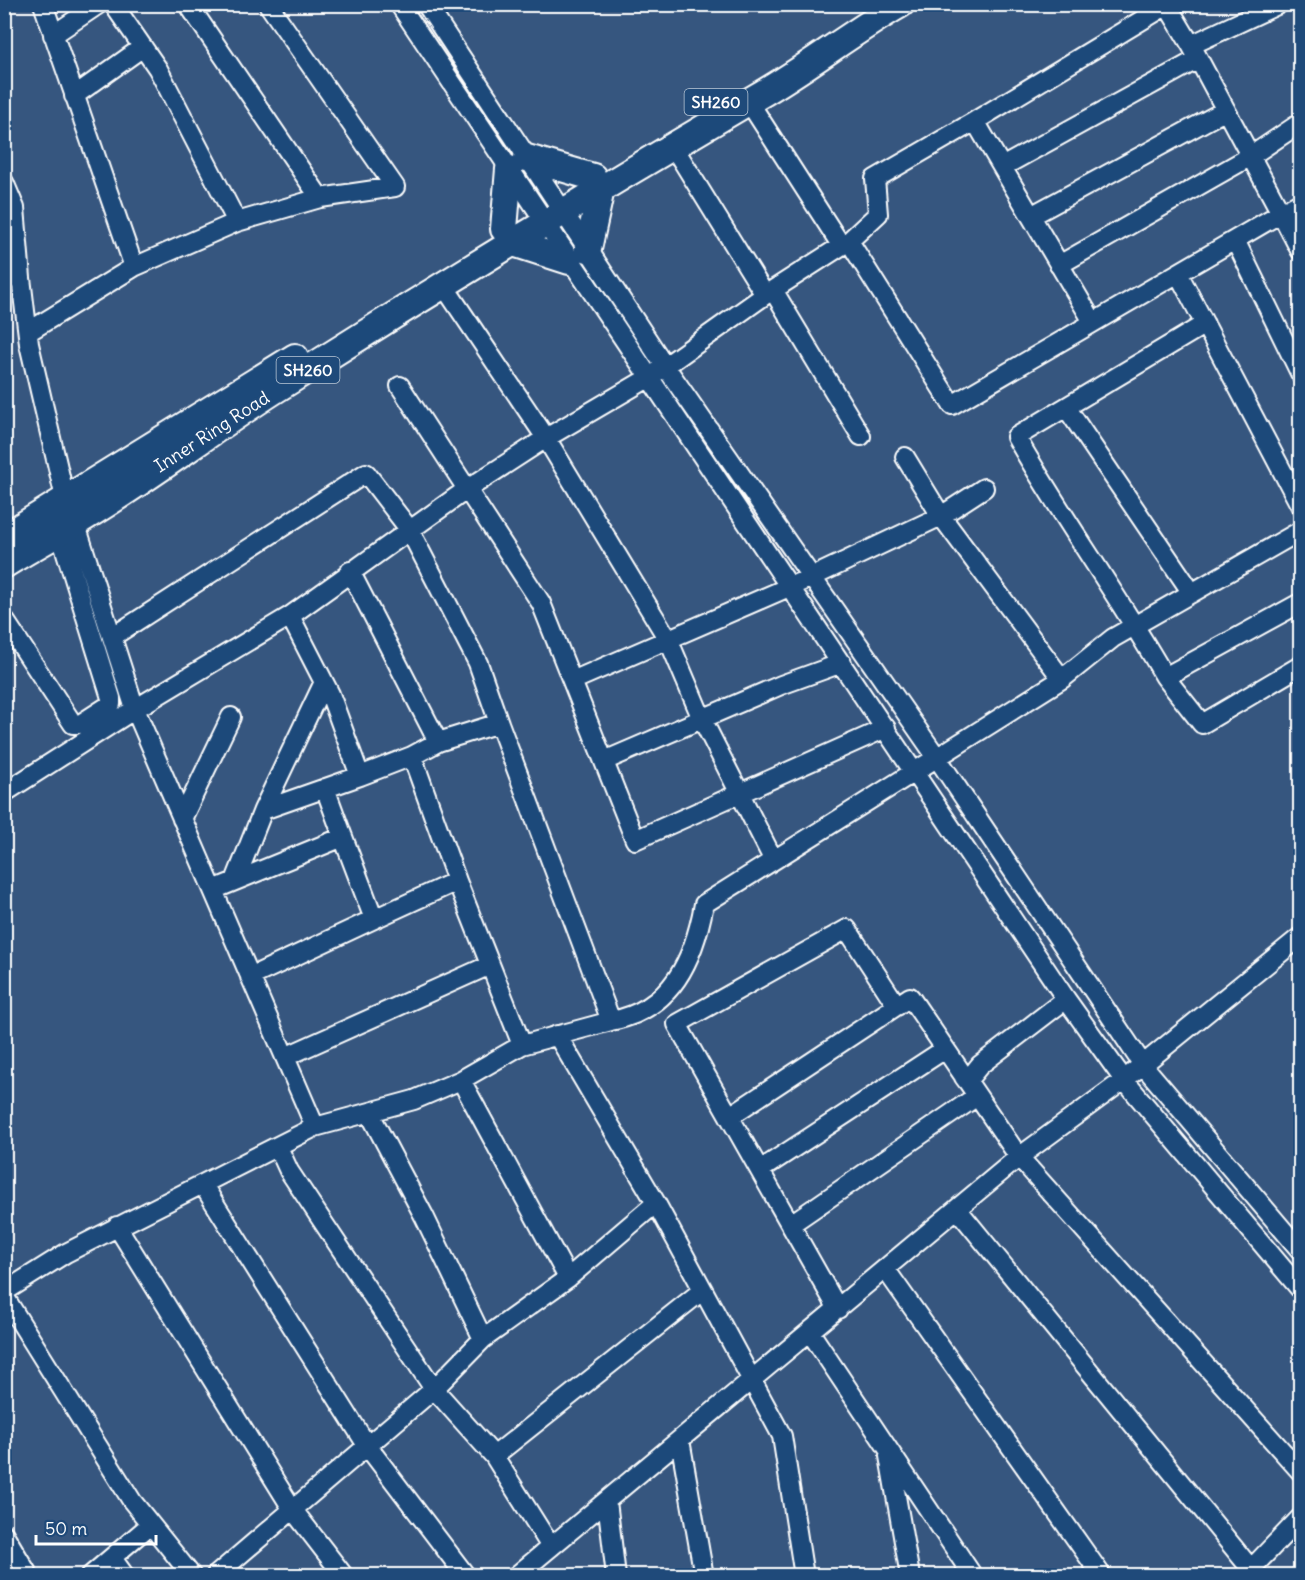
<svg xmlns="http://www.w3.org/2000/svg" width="1305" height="1580" viewBox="0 0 1305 1580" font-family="Delius,sans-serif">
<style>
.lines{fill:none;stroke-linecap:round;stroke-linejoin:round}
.minor-casing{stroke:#fff;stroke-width:22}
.highway-casing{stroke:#fff;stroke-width:30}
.minor{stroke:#1f4a7a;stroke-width:18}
.highway{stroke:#1f4a7a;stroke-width:26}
.labels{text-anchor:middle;stroke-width:4.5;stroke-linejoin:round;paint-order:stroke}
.shield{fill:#1f4a7a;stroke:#bcc9d7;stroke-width:1.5}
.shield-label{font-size:16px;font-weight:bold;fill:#fff}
.street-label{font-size:18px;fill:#fff;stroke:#1f4a7a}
</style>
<rect width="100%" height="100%" fill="#36567f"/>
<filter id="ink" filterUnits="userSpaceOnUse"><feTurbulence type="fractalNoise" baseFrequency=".0167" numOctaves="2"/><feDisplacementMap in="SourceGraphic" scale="12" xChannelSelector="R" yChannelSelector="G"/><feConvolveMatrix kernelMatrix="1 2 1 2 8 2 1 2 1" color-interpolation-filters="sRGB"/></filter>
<g filter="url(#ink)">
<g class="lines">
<g class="minor-casing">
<path id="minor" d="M113,4L158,69L237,222
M188,4L320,198
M399,4L1066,999L1124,1080L1300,1289
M426,4L665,366L938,759L1143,1065L1300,1250
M53,35L99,4
M74,96L143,47
M749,102L841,245
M975,121L1167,5L1191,45
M673,146L765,295
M1002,167L1198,59
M4,182L15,208L21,278H4
M1300,203L1281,213L1300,250
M1031,216L1226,110
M1235,240L1300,373
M849,241L878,214L875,179L975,121L1093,322
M1059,265L1251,156L1300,123
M134,267L237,222L320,198L395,187L268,4
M1178,273L1300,505
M21,278L29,344L65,498
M444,286L546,438L669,641L702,719L773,859
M773,290L861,436
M1205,324L1016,437C1063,519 1118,595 1165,677L1300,603
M28,332L134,267L43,4
M400,386L541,603L572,681L812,577L941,516L984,488
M1066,407L1192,593
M75,522L135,709L315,1127L414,1100L461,1080L522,1045L611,1021
M350,571L438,742
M290,616L330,694L360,776L412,756L438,742L499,723L611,1021C672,1010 694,959 704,904L1062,679L941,516L905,457
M4,619L73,724H80L111,704V698L60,533
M112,637L366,473L409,529L478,663L499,723
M1165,677L1202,724L1300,666
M1062,679L1113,638L1300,531
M572,681L635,840L886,728
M412,756L457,881
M604,761L781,685L842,663
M325,788L343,837
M4,793L135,709L290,616L466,490L546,438L650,377L765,295L849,241L952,405L1281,213L1191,45L1279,4
M263,810L323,684
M182,819L231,717
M235,881L263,810L360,776
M213,890L343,837L374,919L250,977
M374,919L457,881L522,1045
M285,1057L490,965
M964,1077L967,1081L980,1065L1066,999
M461,1080L568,1278
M370,1114L424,1216L483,1339
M730,1116L910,997L1019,1157L1300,1471
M278,1147L289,1171L434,1389L494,1456L703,1290
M760,1170L945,1049
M203,1185L368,1447L466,1576
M656,1203L782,1436L804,1576
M958,1210L1251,1569L1246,1576
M791,1224L977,1096
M117,1226L293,1510L344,1576
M886,1270L1102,1576
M4,1292L66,1253L315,1127
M4,1296L132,1501L192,1576
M838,1309L677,1024L847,929L897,1006
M810,1332L973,1576
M680,1440L704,1576
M494,1456L551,1547
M889,1456L910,1576
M607,1501L616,1576
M4,1534L29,1576
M112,1558L125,1576
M1251,1569L1300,1518
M90,1576L150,1525
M215,1576L434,1389L483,1339L568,1278L656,1203L557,1035
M516,1576L1019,1157L1124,1080L1300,937"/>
</g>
<g class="highway-casing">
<path id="highway" d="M527,158L593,177
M504,229L509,169
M510,242L569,261
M588,249L601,189
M4,537L295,357
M4,565C31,548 60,533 87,516C150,478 210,432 272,392C433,290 594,192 758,96C807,68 852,32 901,4"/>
</g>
<use href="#minor" class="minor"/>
<use href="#highway" class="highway"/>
</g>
</g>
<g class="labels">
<g class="shield">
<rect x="684.5" y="89" width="63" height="26" rx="4.5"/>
<rect x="276.5" y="357" width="63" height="26" rx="4.5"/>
</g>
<g class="shield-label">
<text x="716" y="108">SH260</text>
<text x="308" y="376">SH260</text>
</g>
<g class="street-label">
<text transform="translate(212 432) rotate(-33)" y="6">Inner Ring Road</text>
</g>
</g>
<rect width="1305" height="1580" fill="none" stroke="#1f4a7a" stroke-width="24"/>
<rect x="12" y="12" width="1281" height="1556" fill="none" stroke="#fff" stroke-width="2" filter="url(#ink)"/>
<path d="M36 1535v9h120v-9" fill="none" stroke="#ffffff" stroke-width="3"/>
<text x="45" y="1535" font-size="18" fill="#ffffff" stroke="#1f4a7a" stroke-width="4.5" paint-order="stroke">50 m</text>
</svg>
